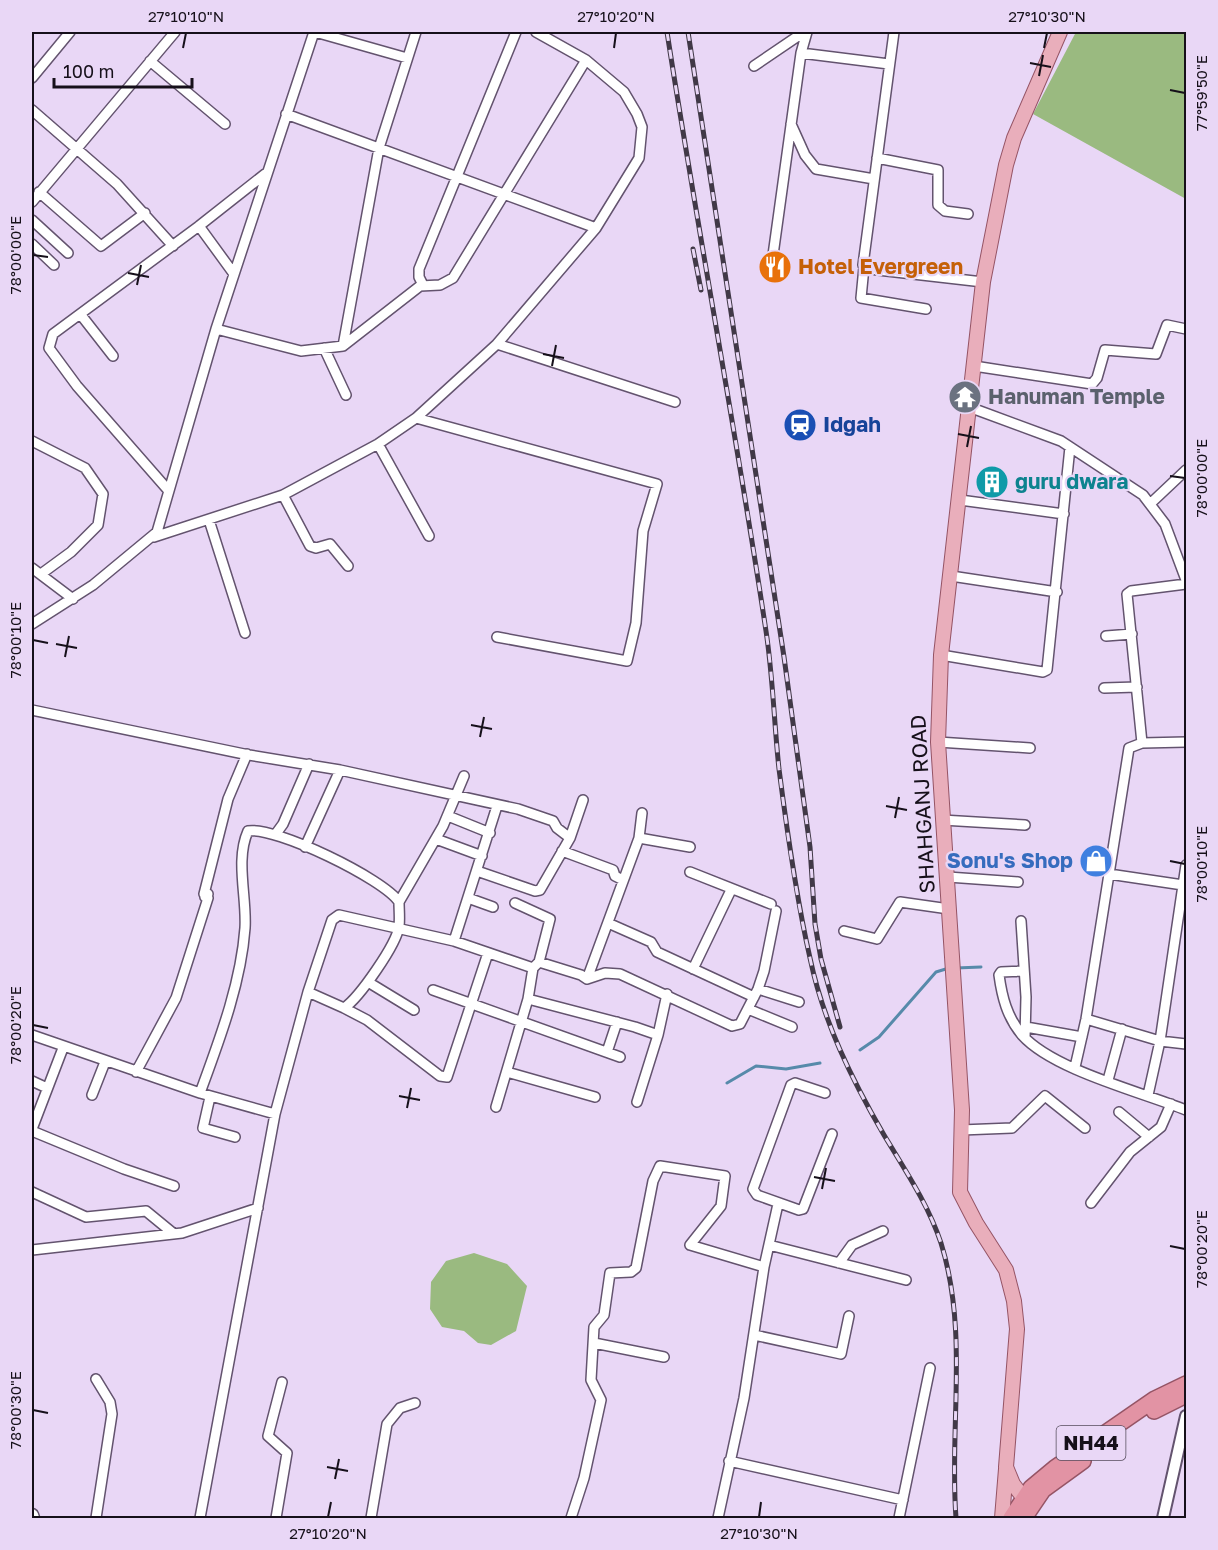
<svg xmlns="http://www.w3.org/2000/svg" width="1218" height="1550" viewBox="0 0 1218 1550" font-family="'Golos Text',sans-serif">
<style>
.green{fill:#9aba80}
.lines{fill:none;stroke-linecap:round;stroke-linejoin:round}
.stream{stroke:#578aaa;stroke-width:3}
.minor-casing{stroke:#63536e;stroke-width:12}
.tertiary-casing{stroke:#63536e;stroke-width:14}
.secondary-casing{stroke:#63536e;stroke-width:15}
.primary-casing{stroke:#955465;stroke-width:16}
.trunk-casing{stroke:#955465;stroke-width:18}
.minor{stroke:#fff;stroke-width:9}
.tertiary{stroke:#fff;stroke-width:10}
.secondary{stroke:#fff;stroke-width:12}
.primary{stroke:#e9aebb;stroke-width:14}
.trunk{stroke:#e293a4;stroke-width:15}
.rail-casing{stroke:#413947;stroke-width:5}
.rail{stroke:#e9d7f6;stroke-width:3;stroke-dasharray:9;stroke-linecap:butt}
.ticks{fill:none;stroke:#16101a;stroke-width:2}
.labels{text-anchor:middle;stroke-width:4.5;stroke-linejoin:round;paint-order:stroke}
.shield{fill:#e9d7f6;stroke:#554c5c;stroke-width:1.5}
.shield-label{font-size:20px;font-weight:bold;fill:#16101a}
.food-label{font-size:21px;font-weight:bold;fill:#c56008;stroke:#e9d7f6;text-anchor:start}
.worship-label{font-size:21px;font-weight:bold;fill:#5b616d;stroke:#e9d7f6;text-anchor:start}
.transit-label{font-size:21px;font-weight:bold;fill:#164399;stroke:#e9d7f6;text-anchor:start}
.culture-label{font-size:21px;font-weight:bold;fill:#0d838f;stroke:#e9d7f6;text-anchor:start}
.street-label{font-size:21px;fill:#16101a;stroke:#e9d7f6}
.shop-label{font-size:21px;font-weight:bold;fill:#366cbe;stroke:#e9d7f6;text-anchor:end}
.neatline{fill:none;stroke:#16101a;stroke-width:2}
.ticks-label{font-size:15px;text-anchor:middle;fill:#16101a}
</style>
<rect width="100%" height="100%" fill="#e9d7f6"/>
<path class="green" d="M1076,32H1186V199L1033,114Z
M474,1253L507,1264L527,1286L516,1331L491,1345L478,1343L464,1331L442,1327L430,1309L431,1282L446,1261Z"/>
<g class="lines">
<path class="stream" d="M956,968L981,967
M860,1050L879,1037L936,972L949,968
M727,1083L756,1066L786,1069L820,1063"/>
<g class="minor-casing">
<path id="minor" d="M315,32L407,58
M894,32L863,265L869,269L983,282
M801,53L889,64
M150,61L225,124
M754,66L804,32
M32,78L70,32
M32,110L117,184L173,246
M286,114L596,228
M791,124L805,155L816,169L874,179
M877,158L938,170V205L945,211L968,214
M39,192L101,246L145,213
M32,202L175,32
M32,220L68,253
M199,226L234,274
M32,244L54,265
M773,255L801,53L807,32
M864,267L861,298L926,309
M423,285L419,277V269L516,32
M81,315L113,356
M216,329L301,351L343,346L379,148L416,32
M497,344L675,402
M343,346L420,286L440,285L453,278L586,60
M324,348L346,395
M974,366L1092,384L1097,378L1105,350L1156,354L1167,325L1186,329
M969,407L1061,441L1143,495L1165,524L1186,580
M416,418L657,484L643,531L636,623L627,661L497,637
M32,441L85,468L103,494L98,525L71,552L41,574
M378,444L429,536
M168,490L77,386L49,348L53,334L199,226L265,174
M283,495L310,546L316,548L330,544L348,566
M960,500L1064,514
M1151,503L1186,470
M209,520L245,633
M154,537L283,495L378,444L416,418L497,344L596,228L639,158L642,127L637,114L624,92L586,60L536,32
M32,568L73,599
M951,576L1057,592
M32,624L93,585L157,532L216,329L314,32
M1106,636L1132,634
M941,655L1043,672L1047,670L1070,447
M1104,688L1137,687
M32,710L249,755L340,770L518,809L553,821L557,828L570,838
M938,742L1030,748
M1142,743L1127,594L1131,591L1186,584
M448,816L490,833
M942,820L1025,825
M275,835L283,824L309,764
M639,838L690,847
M436,839L482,856
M305,847L340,770
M562,851L613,870L615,876L623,880
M477,871L535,891L540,890L570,838L583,800
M690,872L771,904
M1109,874L1183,885
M948,877L1018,882
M468,898L493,907
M515,903L550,919L539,962
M1021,921L1026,997L1025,1038
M608,923L651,942L657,952L754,997
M844,931L877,939L900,902L949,909
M454,941L497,806
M693,969L731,890
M1024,971L1001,972L999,975C1002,997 1007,1017 1022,1035C1053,1070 1142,1092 1186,1110
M587,979L639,838L642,813
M368,982L414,1010
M758,989L799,1002
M433,990L620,1057
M308,992L332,920L339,915L454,941L533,968
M528,999L635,1027L658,1035
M344,1008L367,1020L440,1076L447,1077L488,953
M748,1009L792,1027
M1086,1019L1160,1041L1186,1044
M1026,1027L1082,1037
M32,1035L200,1093L275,1114
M607,1052L617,1022
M1075,1067L1086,1019L1129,748L1142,743L1186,742
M136,1072L176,998L208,898L205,897L208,894H204L228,799L247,754
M507,1072L595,1097
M1108,1080L1122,1029
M32,1081L47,1088
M200,1093C219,1041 241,984 245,928C247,897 235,860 248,831C275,826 384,879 399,902L443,826L464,776
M825,1093L795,1083L791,1085L753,1189L757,1195L799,1210L803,1209L832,1134
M92,1095L105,1062
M1148,1095L1160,1041L1186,865
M210,1097L203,1128L235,1137
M637,1102L658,1035L667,994
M496,1107L528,999L533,968L539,962L581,975L587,979L605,973L620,974L732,1026L740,1024L758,989L764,971L776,911
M1119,1112L1149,1137
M32,1129L63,1048
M961,1130L1012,1128L1045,1096L1085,1128
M32,1131L124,1169L174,1186
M32,1192L86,1217L146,1211L174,1234
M1091,1203L1130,1152L1161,1127L1171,1104
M769,1245L906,1280
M32,1250L182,1233L258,1208
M839,1263L852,1245L883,1231
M754,1335L841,1354L849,1316
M594,1343L664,1357
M729,1461L903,1500
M96,1518L112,1414L110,1402L96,1379
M200,1518L275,1114L308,992L344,1008C359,998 397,944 399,926C400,919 399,910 399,902
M276,1518L287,1453L268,1436L282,1382
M371,1518L387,1424L400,1408L415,1403
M571,1518L584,1478L601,1400L591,1380L594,1327L604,1315L610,1273L631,1272L636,1268L653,1181L660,1166L725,1176L721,1206L690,1245L764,1267
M718,1518L744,1398L764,1267L778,1204
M899,1518L930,1368"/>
</g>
<g class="tertiary-casing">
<path id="tertiary" d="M1163,1518L1186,1416"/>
</g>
<g class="secondary-casing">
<path id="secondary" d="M32,1515L33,1518"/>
</g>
<g class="primary-casing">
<path id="primary" d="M1029,1505L1013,1484L1006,1467L1017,1329L1014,1301L1006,1270L976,1223L960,1192L962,1110L938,742L941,655L983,282L1006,165L1014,138L1060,32
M1002,1518L1006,1469"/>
</g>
<g class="trunk-casing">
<path id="trunk" d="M1154,1411L1186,1395
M1011,1518L1031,1488L1055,1468L1155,1399L1186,1384
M1024,1518L1043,1490L1083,1461"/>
</g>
<use href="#minor" class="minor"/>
<use href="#tertiary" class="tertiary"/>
<use href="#secondary" class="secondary"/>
<use href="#primary" class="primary"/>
<use href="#trunk" class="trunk"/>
<g class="rail-casing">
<path id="rail" d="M667,32C698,232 736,431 766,631C773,677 774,723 779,769C787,831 796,897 810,958C823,1021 852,1080 884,1135C905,1170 928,1204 941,1243C969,1333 949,1427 956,1518
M688,32L784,657L810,847L815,924L821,959L840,1027
M693,249L701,290"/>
</g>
<use href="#rail" class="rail"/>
</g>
<path class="ticks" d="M183,48L186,33M614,48L616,33M1044,48L1047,33M1030,63L1051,67M1039,76L1043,55M1170,90L1185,93M33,255L48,257M128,273L149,277M137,285L141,265M543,354L564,358M552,366L556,345M958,434L979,438M967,447L971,426M1170,476L1185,478M33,640L48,643M56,644L77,648M65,657L69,636M471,725L492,729M480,737L484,717M886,806L907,810M895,818L899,797M1170,861L1185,864M33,1025L48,1028M399,1096L420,1100M407,1108L411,1088M814,1177L835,1181M822,1189L826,1168M1170,1246L1185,1249M33,1410L48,1413M327,1467L348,1471M335,1479L339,1459M328,1517L331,1502M759,1517L761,1502"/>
<defs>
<g id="restaurant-disc" transform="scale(1.725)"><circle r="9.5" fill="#e8710a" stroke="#e9d7f6"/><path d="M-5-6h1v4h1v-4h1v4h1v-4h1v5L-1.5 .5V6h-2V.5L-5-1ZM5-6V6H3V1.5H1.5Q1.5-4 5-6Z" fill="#fff"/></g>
<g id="temple-disc" transform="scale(1.725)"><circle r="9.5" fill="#6b7280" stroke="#e9d7f6"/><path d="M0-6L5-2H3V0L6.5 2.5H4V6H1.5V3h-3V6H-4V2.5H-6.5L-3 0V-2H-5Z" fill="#fff"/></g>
<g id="station-disc" transform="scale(1.725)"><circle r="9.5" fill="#1a4fb4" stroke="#e9d7f6"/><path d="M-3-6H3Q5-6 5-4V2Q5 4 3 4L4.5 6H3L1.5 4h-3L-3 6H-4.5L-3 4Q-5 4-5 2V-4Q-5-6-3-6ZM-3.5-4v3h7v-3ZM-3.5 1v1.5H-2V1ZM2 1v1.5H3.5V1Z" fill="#fff"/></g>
<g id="building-disc" transform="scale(1.725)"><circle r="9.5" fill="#0f9aa8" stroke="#e9d7f6"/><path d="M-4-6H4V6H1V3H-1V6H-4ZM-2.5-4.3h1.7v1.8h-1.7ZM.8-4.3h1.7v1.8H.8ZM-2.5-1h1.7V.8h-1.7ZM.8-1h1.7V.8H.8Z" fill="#fff"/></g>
<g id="shop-disc" transform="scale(1.725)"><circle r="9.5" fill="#3f7fe0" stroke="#e9d7f6"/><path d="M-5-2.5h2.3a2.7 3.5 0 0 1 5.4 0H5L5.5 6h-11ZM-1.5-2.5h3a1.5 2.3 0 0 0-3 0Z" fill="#fff"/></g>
</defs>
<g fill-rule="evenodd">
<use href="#restaurant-disc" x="775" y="267"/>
<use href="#temple-disc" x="965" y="397"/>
<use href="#station-disc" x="800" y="425"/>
<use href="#building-disc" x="992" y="482"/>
<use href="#shop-disc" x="1096" y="861"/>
</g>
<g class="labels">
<rect class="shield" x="1056.5" y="1426" width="69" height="34" rx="4.5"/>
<g class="shield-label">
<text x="1091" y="1450">NH44</text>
</g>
<g class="food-label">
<text x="798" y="274">Hotel Evergreen</text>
</g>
<g class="worship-label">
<text x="988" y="404">Hanuman Temple</text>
</g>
<g class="transit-label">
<text x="823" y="432">Idgah</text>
</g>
<g class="culture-label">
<text x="1015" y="489">guru dwara</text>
</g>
<g class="street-label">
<text transform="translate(923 804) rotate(-93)" y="7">SHAHGANJ ROAD</text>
</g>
<g class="shop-label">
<text x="1073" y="868">Sonu's Shop</text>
</g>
</g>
<rect width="1218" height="1550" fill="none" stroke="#e9d7f6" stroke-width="66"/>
<path d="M54 78v9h138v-9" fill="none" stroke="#16101a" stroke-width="3"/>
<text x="63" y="78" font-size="18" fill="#16101a" stroke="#e9d7f6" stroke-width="4.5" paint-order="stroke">100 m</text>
<rect x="33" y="33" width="1152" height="1484" class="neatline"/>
<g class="ticks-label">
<text x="186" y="22">27°10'10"N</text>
<text x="616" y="22">27°10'20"N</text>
<text x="1047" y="22">27°10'30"N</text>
<text transform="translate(1202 93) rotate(-90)" y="5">77°59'50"E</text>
<text transform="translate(16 255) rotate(-90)" y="5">78°00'00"E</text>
<text transform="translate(1202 478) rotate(-90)" y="5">78°00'00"E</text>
<text transform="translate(16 640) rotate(-90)" y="5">78°00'10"E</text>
<text transform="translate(1202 864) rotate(-90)" y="5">78°00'10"E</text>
<text transform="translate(16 1025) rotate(-90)" y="5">78°00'20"E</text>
<text transform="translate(1202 1249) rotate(-90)" y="5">78°00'20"E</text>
<text transform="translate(16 1410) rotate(-90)" y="5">78°00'30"E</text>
<text x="328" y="1539">27°10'20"N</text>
<text x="759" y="1539">27°10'30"N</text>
</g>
</svg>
